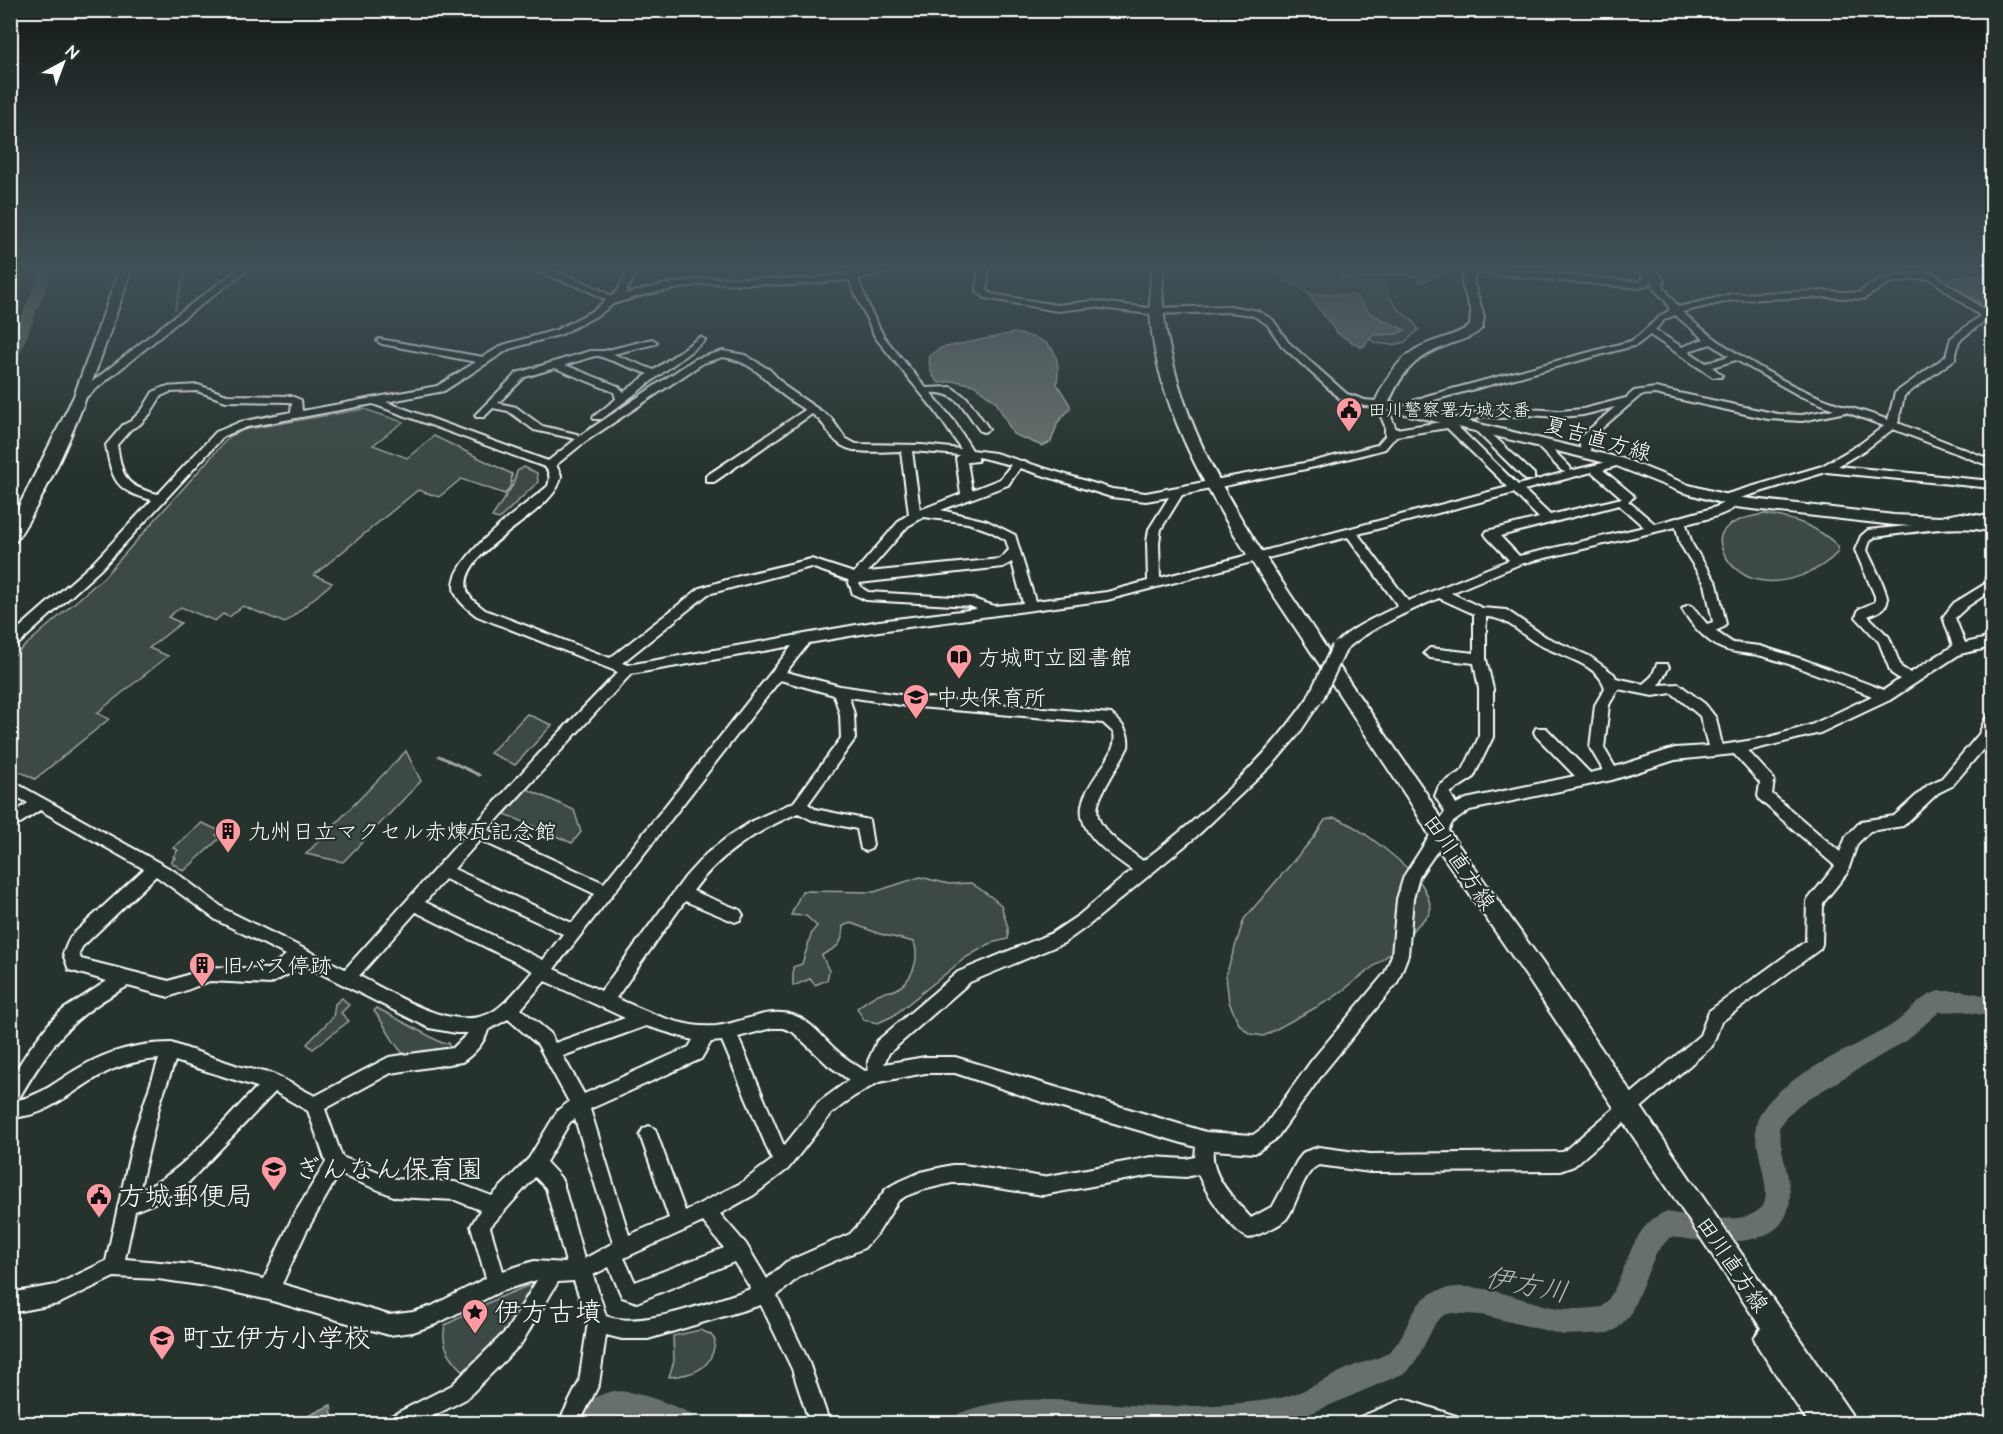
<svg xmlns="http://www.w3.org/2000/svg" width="2003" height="1434" viewBox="0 0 2003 1434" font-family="'Architects Daughter','Klee One',sans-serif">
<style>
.green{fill:#3e4944;stroke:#9ea4a2;stroke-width:1.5}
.water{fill:#67706c;stroke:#a4a9a7;stroke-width:1.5}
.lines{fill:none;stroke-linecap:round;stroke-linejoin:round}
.stream-far1{stroke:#a4a9a7;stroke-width:2}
.stream{stroke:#a4a9a7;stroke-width:3}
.river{fill:#67706c;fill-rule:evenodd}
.minor-casing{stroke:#fff;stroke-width:4}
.major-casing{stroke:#fff;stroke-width:4}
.minor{fill:#26332d;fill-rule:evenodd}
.major{fill:#26332d;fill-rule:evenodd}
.minor-bridge-casing{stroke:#fff;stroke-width:18;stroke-linecap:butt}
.minor-bridge{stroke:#26332d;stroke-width:14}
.labels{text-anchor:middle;stroke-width:4.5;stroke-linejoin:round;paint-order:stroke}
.far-poi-label{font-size:18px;fill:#fff;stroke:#26332d;text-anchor:start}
.street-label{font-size:22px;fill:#fff;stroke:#26332d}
.poi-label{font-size:22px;fill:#fff;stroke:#26332d;text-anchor:start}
.near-poi-label{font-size:27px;fill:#fff;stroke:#26332d;text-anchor:start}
.near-water-label{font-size:28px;font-style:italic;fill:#b3b8b6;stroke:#26332d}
</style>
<rect width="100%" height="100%" fill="#26332d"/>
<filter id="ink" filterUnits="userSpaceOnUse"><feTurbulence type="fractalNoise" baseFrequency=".0167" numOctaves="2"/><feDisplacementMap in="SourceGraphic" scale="12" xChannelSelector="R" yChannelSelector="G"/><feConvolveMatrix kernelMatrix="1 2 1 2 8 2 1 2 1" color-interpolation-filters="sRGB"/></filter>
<g filter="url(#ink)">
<path class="green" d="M1267,268H1371C1384,279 1387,297 1398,309C1406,316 1415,320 1418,330L1405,342L1393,345L1375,343L1312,295Z
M364,409L403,422L373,445L407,458L434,436L512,474L511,485L505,494L461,479L439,497L418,490L314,575L332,583L285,623L243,606L229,617L223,614L215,621L181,607L168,617L181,623L149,648L168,656L97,713L109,719L35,779L11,767V658L104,577L229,437L243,430Z
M524,467L537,473L538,482L499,519L492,517L513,485L517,471Z
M1765,514C1793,518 1817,526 1838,546V552C1819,573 1782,587 1753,579C1744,576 1733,568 1728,560C1705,528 1738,518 1765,514Z
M527,714L552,725L515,765L490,753Z
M406,751L421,781L343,862L306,854Z
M527,789L574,810L581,832L572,843L505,814Z
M1334,818C1355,822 1410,867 1422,885C1426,891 1429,900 1431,907L1429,914L1388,955L1333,998L1264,1036L1250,1034L1239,1024L1229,1002L1226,975L1244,919L1314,837L1325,820Z
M202,823L220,831L216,835L220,838L184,871L171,862L175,858L173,857L178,850L173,848Z
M920,877L949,884L971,883L990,896L1001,905L1008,928V939L991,943L965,958L893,1016L878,1023L864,1020L857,1008C864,1003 872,996 881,993C885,991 891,992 895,990C913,981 920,959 914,942L880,934L851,923L843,926C843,945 838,947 822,955L829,971L827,980L815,985L810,979L793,986V967L802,964L812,932L817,926L806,916L791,915L802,891L874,892Z
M342,998L349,1005L341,1013L349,1021L313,1049L307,1044L333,1017L335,1004Z
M377,1008L442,1043H449V1049L445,1051L404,1054C391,1042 386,1025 374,1011Z
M527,1286H532L533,1289L518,1318L467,1375C452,1359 440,1348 445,1325L496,1299Z
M700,1330L710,1334L715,1340C713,1369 694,1375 669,1377L674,1361L673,1336Z"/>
<path class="water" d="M1341,268H1454L1422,282C1408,269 1388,275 1371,278C1362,280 1351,278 1342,279Z
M1979,274L1992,282V303L1981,304L1948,278Z
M1308,294L1350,295L1358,298L1368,311L1375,316L1405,330L1397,334L1373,335L1363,347H1360L1337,333Z
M1014,333C1049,338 1062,348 1057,384L1070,405V409L1058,422L1051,442L1042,446L1013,434L996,402L974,385L955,381L939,383C930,375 928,366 930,355L941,348Z
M331,1405L333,1423H293Z"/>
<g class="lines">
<path class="stream-far1" d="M175,309L186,268"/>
<path class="stream" d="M439,756L479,775"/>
<path class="river" d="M42,268H54L17,360L10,364V343Z
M1939,991H1963L1992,997V1017L1963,1011L1939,1012L1907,1040L1800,1104L1787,1116L1779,1128C1780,1151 1790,1174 1790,1197C1788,1256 1708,1241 1670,1237L1656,1253L1630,1315L1617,1329L1608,1333L1564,1335L1482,1315L1452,1313L1444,1315L1436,1322L1416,1361L1407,1372L1286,1424H955L958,1414C1015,1391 1070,1402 1129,1405C1177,1408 1227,1406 1274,1399C1303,1395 1327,1377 1353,1366C1365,1361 1382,1359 1391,1350C1410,1332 1409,1301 1437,1291C1475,1277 1519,1301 1557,1308C1572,1310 1587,1309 1602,1307C1628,1280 1627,1227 1665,1212C1689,1215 1744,1228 1762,1207C1774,1194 1753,1145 1756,1126C1763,1082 1856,1048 1892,1025C1909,1014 1918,997 1939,991Z
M613,1391C641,1391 667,1403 692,1414L695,1424C681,1424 666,1424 651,1424C636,1423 617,1411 604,1424H573C580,1405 593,1396 613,1391Z"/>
<g class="minor-casing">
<path id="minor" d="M240,268H250L177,323L85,398H77V394L171,319Z
M527,268C555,268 586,282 612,296L617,291L630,268H639L625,294L666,284L707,278L808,279L886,268H907L858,279L871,312L884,337L926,388L951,387L967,398L989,429L984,432L980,431C966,412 958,391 931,393L954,421L972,450L995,453L1112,489L1146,493L1315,461L1377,445L1385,436V426L1377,407L1364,406L1339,398L1282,346L1267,324L1252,315L1230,312L1149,314L1093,307L1057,311L985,298L977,291L978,268H988L987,290L991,294L1057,305L1093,301L1149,308L1230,306L1258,311L1273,320L1288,342L1347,394L1365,400L1385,402L1396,429L1448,421L1484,410L1501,412L1528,409L1560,411L1583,409L1626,398L1634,391L1655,388L1778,414L1802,415L1834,409L1800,396L1736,360L1712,367L1722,375L1721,377H1713L1650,335L1637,345L1434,400L1421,405L1417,413H1409L1408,411L1413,401L1426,396L1631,341C1646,332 1654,318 1670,310L1665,300L1654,289L1653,278L1648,285L1639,288L1469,272L1465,268H1489L1638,282L1644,277L1635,268H1653L1663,278L1664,288L1678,307L1733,294L1827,291L1860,293L1866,287L1883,279L1905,274L1933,273L1986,311L1992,310V315L1959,341L1955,359L1904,396L1898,423L1992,460V467L1893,429L1868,448L1838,466L1992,481V488L1826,472L1737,499L1741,502C1728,516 1704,519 1686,524L1692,544L1717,584L1726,624L1724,627L1715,631L1733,643L1760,646L1805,660L1884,690L1900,679L1891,673L1879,642L1856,617L1859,609L1875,602V596L1855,550L1861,536L1868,530L1936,523L1937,519L1941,518C1956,525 1975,520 1992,524V532C1956,523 1912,533 1875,537L1870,541L1867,550C1871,560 1890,594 1887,603C1884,611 1874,613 1868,616L1889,637L1901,667L1910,673L1953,646L1943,617L1954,603L1985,584L1986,576L1992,573V590L1968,606L1955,618L1965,643L1992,637V647L1960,654L1890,700L1820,733L1748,751L1772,777L1774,781L1772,794L1840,852L1846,837L1861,821L1894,816L1928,785L1942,778L1979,734L1987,715L1992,714V735L1990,741L1952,786L1938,793L1903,826L1870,831L1857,844L1847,873L1823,903L1822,944L1820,949L1721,1022L1712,1046L1574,1166L1560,1171L1370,1172L1319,1165C1303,1171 1297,1205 1287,1218C1282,1225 1258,1235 1249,1238C1230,1230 1206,1193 1198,1174L1186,1177L1152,1175L1043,1195L964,1183H952L922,1190L906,1196L898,1201L878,1233L864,1248L800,1276L777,1296L808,1360L830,1424H810L792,1369L761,1305L648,1339H622L606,1335L599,1384L579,1424H558L579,1382L588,1322L574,1281L558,1282L521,1344L466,1399L418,1424H386L389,1417L452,1385L507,1330L537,1280L501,1291L436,1324L413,1332L389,1335L269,1300L206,1286L158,1279L114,1277L58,1304L10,1313V1293L56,1285L106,1261L135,1131L159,1059C104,1063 91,1085 46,1109C36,1115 22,1116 10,1119V1079L28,1051L51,1021L64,1009L107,981L69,970L63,954L70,937L144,869L40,810L10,830V816L28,803L10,793V780L174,871L226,910L345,969L536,757L618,672L477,616C468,609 459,603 455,592C444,561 526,505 548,486C550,479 551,474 545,467L373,404L247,427L224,436L102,568L15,647L10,649V636L94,562L152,500C116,491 112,481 106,445L123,425L131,421L142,410L153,392L164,387L198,385L227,395L291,396L301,400L302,411L437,386L476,362L382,344L377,341L379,339L483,357L503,345L556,330L594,310L606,300L585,289ZM1914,279H1931L1980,316L1951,338L1946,356L1895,393L1888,420C1866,411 1844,407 1822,398C1778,381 1717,344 1682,312L1733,300L1827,297L1863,299L1889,283ZM849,280L875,337L936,412L961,449L922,445L856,444L845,438L831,418L787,388L770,370L745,355L723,351L695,359L578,437L577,434L542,426L516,407L498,403L525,377L555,368L614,392L616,399L593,417L594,419H602L703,342L705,340L700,337L654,370L613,354L655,344L657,342L652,339L604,351H590L517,373L475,415L476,417H484L493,408L508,411L534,430L576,439L548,461L386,402L444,391L509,349L562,334L600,314L613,304L643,295L707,283L794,285ZM1675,315L1704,339L1682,347L1655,330L1664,320ZM1711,344L1729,356L1706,363L1688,351ZM595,356H599L648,374L624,392L618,386L565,365ZM723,357C748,361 761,374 778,391C786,398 796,404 805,410L706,476V482H714L812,414C827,425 826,432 837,442C852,456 882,451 901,451L909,514L900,520L854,573L811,559L743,575L700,588L610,658L485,610C478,604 469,599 467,590C457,549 560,512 561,475L556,465L586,441L703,363ZM197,391L226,401L289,402L292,403L291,412L240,422L216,432L158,494C124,486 123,478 117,445L131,429L139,425L150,414L161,396L170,392ZM1655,394L1768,419L1802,421L1846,412L1884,426L1860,444L1822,466L1720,496V502H1725L1716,507L1655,524L1628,501L1634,497L1632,494L1603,470L1623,464V460L1619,459L1570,471V467L1542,439H1534V443L1562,471L1566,472L1518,485L1456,425L1485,416L1501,418L1528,415L1560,417L1583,415L1615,407L1579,438L1581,453L1586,456L1591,453L1589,439L1641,395ZM1447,428L1508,487L1160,578L1159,542L1161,529L1182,495L1315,467L1385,449L1396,436ZM912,451L959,455L956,458L961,494L920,510ZM978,457L1011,465L1000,479L972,490L967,462L978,461ZM1020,468L1111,497L1146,501L1169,497L1149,529L1147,542L1148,581L1107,592L1035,601L1015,535L987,521L941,510L1008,485ZM1592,472L1622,498L1550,515L1524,490ZM1514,493L1539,518L1487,531L1485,534L1487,537L1509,560L1408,601L1358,534ZM1619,505L1644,527L1519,556L1500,536ZM924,517L968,523L990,531L1006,540L1009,550L1000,559L868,572L908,526ZM1676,527L1680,544L1705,584L1713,622L1707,624L1692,606L1688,605L1682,609C1691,624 1702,637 1717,646C1731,654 1747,652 1762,656C1800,666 1836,682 1872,696L1811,725L1766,738L1722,745L1716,718L1705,704L1679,684L1659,685L1669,667L1667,664H1657L1652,676L1643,684L1616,678L1614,674L1589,656L1546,637L1506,610L1482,608L1451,593L1520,564ZM1348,537L1398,606C1379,616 1344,630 1333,648L1334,651H1344C1370,628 1407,612 1439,598L1474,614V653L1430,648L1424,653L1430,658L1474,663L1479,689V737L1463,770L1439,786L1435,796L1445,812L1404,876L1397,899L1392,955L1385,973L1312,1060L1264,1127L1253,1135L1206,1132L955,1057H925L884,1064L889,1053L970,982L1064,943L1089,925L1198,835L1274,763L1298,735L1322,699L1315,694L1310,695C1265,761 1206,813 1143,861C1075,812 1094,812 1128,747C1130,732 1122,723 1111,714L907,696L840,686L786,672L809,643L879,631L1107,600ZM1012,562L1023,603L994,606L970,598L868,592L862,588L859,583L1003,567ZM811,567L848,580L853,594L866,600L970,606L977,609L879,621L628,665L622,663L708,594ZM1486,617C1508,618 1518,632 1536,643C1556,655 1599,663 1605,688L1595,705L1590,748L1603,770L1590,773L1546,728H1536L1534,732L1536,736L1575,776L1466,799L1456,804L1450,793L1473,778L1493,737V689L1486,659ZM792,646L604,883L488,830L631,674ZM780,680L834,695L840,714L841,738L794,802L754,820L729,836L706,854L686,876L601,991L554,969ZM1618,689L1653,696L1672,693L1700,716L1708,746L1675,748L1615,767L1604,748L1609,705ZM849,697L907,706L1103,723L1114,733C1116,744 1112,750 1107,760C1099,772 1087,787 1083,801C1074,833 1111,855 1132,870L1079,915L1052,933L958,972L877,1041L868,1061V1070L865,1071C855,1064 844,1058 835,1049C822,1037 811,1021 793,1015C767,1007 742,1023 716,1026C683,1029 645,1011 616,998L685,901L735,922L740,920L743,915L740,910L693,891C720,853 757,831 798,813L812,820L857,829L861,849L866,851L871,849L873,845L869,820L815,809L808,804L855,739L854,714ZM1734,754L1760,783L1758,796L1760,800L1835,866L1807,901L1806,941L1709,1011L1700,1035L1563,1152L1370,1154L1319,1147L1304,1152L1297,1161L1273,1206L1251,1218C1235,1200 1210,1177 1213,1150L1255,1153L1276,1139L1324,1072L1397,983L1408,955L1413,899L1419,877L1439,848L1452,823L1470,810L1612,780L1675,760ZM480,840L595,894L572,923L454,869ZM156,876L216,920L286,955L268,969L210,967L169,981L81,959L79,954L82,947ZM445,879L563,934L543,960L425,902ZM416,912L533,971C521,985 509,1001 494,1011C454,1035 395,994 359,976ZM300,963L429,1028L456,1033H468L453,1048L389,1057L315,1096L273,1074L241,1067L171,1043C138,1043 107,1051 79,1068C56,1081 44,1094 18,1100C50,1045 71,1016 128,986L169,997L210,981L270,984L291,973ZM545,981L625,1018L555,1043L550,1033L521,1009ZM508,1019L538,1045L569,1102L558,1110L529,1158L492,1196L455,1182L396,1179L342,1157L325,1109L391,1073L462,1062C473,1055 485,1042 488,1030ZM646,1026L693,1040L689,1047L584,1094L563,1056ZM772,1028H783L793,1032L828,1065L849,1080L819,1102L784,1146L738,1037ZM722,1041L772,1160L741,1183L685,1211L655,1129L649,1126L643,1129L640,1135L669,1218L629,1235L590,1109L701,1059L711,1042ZM175,1061L257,1087C224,1120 182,1175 139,1191L160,1103ZM925,1073H955L1045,1103L1196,1147L1195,1157L1186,1159L1152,1157L1043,1177L964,1165H952L921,1172L894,1184L886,1189L864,1219L850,1234L786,1262L767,1279L746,1244L720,1214L754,1195L788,1169L831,1114L853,1097L879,1082ZM275,1092L308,1111L326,1162L292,1218L264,1279L206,1266L125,1259L135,1211L162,1200L186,1185ZM575,1119L613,1243L584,1259L563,1183L560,1177L546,1162L570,1122ZM339,1174L396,1197L455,1200L480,1210L471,1226L486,1278L432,1306L413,1312L389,1315L282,1284L306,1232ZM535,1177L546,1188L566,1263L534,1261L503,1271L490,1227ZM703,1222L724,1248L635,1282L624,1258ZM734,1262L751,1289C714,1300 642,1330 606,1316L593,1275L609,1267L622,1297L637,1302Z
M1478,424L1482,425L1534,474V480H1526L1474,429L1473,427Z
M1404,1399L1459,1417L1462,1424H1418L1404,1419L1393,1424H1357L1360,1417Z"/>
</g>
<g class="major-casing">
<path id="major" d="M120,268H132C100,360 69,459 16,541L10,542V524L74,396Z
M1152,268H1164C1160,297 1164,326 1171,354C1193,456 1253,538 1310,624C1348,680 1387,737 1426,793L1446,828L1542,962L1851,1414L1854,1424H1809L1758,1347L1754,1338L1761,1328L1526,976L1432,840L1412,805C1373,746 1335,688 1296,629C1230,529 1134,395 1152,268Z
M1463,268H1475L1474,284L1484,317L1482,328C1475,336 1463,340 1453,343C1418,356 1404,367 1389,402L1624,459L1689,485L1735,497L1894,515L1941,517L1961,513L1992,517V527L1961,523L1941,527L1894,525L1735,507L1679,491L1614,465L1376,407L1374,404C1386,378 1399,355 1426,344C1441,338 1456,335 1470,326L1471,311L1462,284Z"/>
</g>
<use href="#minor" class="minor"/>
<use href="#major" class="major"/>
<g class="minor-bridge-casing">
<path id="minor-bridge" d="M1315,699L1339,648"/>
</g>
<use href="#minor-bridge" class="minor-bridge"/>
</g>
</g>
<linearGradient id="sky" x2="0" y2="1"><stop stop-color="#151c19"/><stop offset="0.57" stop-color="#415057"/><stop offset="1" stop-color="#415057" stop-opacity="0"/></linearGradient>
<rect width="2003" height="469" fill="url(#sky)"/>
<defs>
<g id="civic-pin" transform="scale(1.35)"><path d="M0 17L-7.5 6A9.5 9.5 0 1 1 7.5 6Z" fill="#ff9aa2" stroke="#26332d"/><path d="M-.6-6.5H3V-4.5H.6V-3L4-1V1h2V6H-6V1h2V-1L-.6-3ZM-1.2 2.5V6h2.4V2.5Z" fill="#111"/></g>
<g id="library-pin" transform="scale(1.35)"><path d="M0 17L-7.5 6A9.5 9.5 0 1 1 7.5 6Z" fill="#ff9aa2" stroke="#26332d"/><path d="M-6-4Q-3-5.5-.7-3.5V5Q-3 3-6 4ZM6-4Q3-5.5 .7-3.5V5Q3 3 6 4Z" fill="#111"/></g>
<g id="school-pin" transform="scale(1.35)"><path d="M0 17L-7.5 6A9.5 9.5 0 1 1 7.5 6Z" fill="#ff9aa2" stroke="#26332d"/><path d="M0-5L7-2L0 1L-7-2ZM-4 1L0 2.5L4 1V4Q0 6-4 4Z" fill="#111"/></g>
<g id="building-pin" transform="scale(1.35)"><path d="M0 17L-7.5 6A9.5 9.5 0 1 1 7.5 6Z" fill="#ff9aa2" stroke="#26332d"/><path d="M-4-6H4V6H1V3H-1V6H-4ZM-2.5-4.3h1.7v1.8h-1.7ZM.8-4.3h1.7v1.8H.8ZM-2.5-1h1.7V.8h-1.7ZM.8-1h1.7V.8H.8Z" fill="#111"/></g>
<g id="sight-pin" transform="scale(1.35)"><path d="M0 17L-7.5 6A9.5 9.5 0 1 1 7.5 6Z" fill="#ff9aa2" stroke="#26332d"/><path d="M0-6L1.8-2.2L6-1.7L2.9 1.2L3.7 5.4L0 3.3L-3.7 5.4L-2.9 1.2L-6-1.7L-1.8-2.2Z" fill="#111"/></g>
</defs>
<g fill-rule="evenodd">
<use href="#civic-pin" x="1349" y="410"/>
<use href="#library-pin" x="959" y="657"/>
<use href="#school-pin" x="916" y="697"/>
<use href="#building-pin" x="228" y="831"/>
<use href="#building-pin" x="202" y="965"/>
<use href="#school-pin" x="274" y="1169"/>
<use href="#civic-pin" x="99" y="1196"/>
<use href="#sight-pin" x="475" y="1312"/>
<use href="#school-pin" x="162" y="1338"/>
</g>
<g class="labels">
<g class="far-poi-label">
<text x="1368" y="416">田川警察署方城交番</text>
</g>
<g class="street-label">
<text transform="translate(1598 438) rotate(16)" y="8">夏吉直方線</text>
<text transform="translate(1460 862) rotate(56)" y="8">田川直方線</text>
<text transform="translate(1733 1264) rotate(56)" y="8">田川直方線</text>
</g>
<g class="poi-label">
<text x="978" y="665">方城町立図書館</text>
<text x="936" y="705">中央保育所</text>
<text x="248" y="839">九州日立マクセル赤煉瓦記念館</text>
<text x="222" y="973">旧バス停跡</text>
</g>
<g class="near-poi-label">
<text x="294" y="1178">ぎんなん保育園</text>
<text x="118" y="1205">方城郵便局</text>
<text x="494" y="1321">伊方古墳</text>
<text x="182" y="1347">町立伊方小学校</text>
</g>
<g class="near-water-label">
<text transform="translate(1527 1284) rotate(11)" y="10">伊方川</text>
</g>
</g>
<rect width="2003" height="1434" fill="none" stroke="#26332d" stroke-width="36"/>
<rect x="18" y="18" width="1967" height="1398" fill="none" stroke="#fff" stroke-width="2" filter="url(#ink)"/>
<g transform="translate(63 63) rotate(41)" stroke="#26332d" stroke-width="4.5" paint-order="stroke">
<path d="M0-4.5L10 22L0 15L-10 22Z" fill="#ffffff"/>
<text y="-9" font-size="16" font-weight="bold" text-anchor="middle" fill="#ffffff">N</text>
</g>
</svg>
